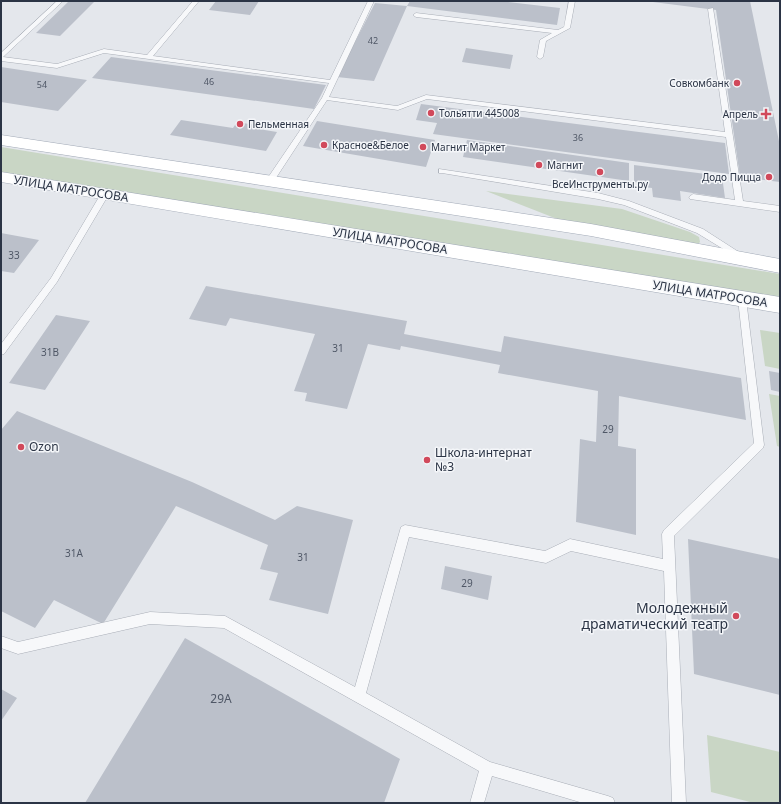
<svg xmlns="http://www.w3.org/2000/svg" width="781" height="804" viewBox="0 0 781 804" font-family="'Noto Sans',sans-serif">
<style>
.green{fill:#c9d6c5}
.building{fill:#bbc0ca}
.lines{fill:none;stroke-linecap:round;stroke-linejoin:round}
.lane-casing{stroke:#a9aeb7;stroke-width:1}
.primary-casing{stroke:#a3abb8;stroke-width:1}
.lane{fill:#f7f8fa;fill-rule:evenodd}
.primary{fill:#fff;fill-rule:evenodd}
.poi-dot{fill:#d1495b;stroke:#f4f6f9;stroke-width:1.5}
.labels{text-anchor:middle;stroke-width:3;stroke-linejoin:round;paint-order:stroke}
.far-number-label{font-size:9px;fill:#4f5766}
.far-poi-label{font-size:10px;fill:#2b3445;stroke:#f4f6f9;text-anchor:start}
.number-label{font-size:10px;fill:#4f5766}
.street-label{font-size:12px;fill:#2b3445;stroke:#f4f6f9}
.poi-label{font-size:12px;fill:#2b3445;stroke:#f4f6f9;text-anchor:start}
.near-number-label{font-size:12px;fill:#4f5766}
.near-poi-label{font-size:14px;fill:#2b3445;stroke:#f4f6f9;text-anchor:end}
</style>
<rect width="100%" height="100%" fill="#e4e7ec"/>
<path class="green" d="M1,147L780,274V298L1,172Z
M486,191L622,209L690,232L699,237L700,242L697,245L570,224Z
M760,330L780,333V369L765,366Z
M769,394L780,396V447L777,446Z
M707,735L780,752V803H754L711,792Z"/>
<path class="building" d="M69,1H95L60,36L36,33Z
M216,1H259L250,15L209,10Z
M410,1H500L560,8L557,25L407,6Z
M645,1H750L780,146V182L740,177L716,10Z
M375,3L407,6L374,81L337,77Z
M466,48L513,55L510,69L462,62Z
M111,57L326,85L314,109L92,78Z
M1,67L87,80L58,111L1,102Z
M421,104L725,143L729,174L433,134L437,123L416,120Z
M181,120L233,128L237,122L255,125L253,128L277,132L266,151L170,135Z
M317,121L435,140L426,167L303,146Z
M467,140L629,163V181L463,157Z
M634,165L722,176L725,198L680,191L681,201L653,197L652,188L644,187L643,183L634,182Z
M1,233L39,240L14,273L1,271Z
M206,286L407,321L404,334L501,352L504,336L741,378L746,420L619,396L618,446L636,449V535L576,522L580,439L596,442L598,391L498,373L500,365L401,346L400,350L368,344L347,409L305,401L307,393L294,391L315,334L230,318L226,326L189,319Z
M56,315L90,321L45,390L9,383Z
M769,371L780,373V392L771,390Z
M17,411L192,482L275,520L297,506L353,520L328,614L269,600L278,573L260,569L268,545L176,506L103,624L54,600L35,628L1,611V430Z
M688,539L780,559V695L694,674Z
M445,566L492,576L488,600L441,589Z
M185,638L400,759L384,803H85Z
M1,689L17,698L1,721Z"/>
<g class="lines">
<g class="lane-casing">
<path id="lane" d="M57,1H63L3,57L57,64L104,49L147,55L193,1H199L153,56L330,80L368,1H374L329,97L397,106L426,95L725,132L708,9L713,8L743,201L780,206V212L690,199L689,197L693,194L735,200L726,137L427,99L398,110L327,100L272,184H266L265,182L322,98L329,83L104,53L57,68L1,61V53Z
M569,1H575L570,28L546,41L543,57L540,59L537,57L540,40L552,33L416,17L413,15L416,13L558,30L564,27Z
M439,169L598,193L629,201L703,229L745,256L744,258H738L697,233L624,205L598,199L442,173H439Z
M105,191L109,194L57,282L4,354L1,355V344L51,278L102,192Z
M742,296L746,299L764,445L763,448L674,536L686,803H672L664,571L571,551L546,563L409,537L366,693L490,762L608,796L613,798L615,803H583L492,776L484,803H470L479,771L224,628L150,624L18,654L1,648V636L18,642L150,612L225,616L355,687L401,527L405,525L545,551L570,539L663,559L662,534L664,530L754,443L738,299Z"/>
</g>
<g class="primary-casing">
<path id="primary" d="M1,135L591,224L780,259V273L591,236L1,145Z
M1,172L780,297V313L1,182Z"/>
</g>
<use href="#lane" class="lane"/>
<use href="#primary" class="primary"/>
</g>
<g class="poi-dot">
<circle cx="737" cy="83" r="4"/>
<circle cx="431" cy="113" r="4"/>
<path d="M764 108h4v4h4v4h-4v4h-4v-4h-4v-4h4z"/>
<circle cx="240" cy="124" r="4"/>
<circle cx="324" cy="145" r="4"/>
<circle cx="423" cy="147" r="4"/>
<circle cx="539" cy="165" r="4"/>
<circle cx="600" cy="172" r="4"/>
<circle cx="769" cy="177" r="4"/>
<circle cx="21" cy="447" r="4"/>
<circle cx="427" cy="460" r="4"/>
<circle cx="736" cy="616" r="4"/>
</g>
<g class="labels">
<g class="far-number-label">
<text x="373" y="44">42</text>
<text x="209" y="85">46</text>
<text x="42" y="88">54</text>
<text x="578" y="141">36</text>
</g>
<g class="far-poi-label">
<text x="729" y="87" text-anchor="end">Совкомбанк</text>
<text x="439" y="117">Тольятти 445008</text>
<text x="758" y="118" text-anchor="end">Апрель</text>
<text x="248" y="128">Пельменная</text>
<text x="332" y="149">Красное&amp;Белое</text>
<text x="431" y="151">Магнит Маркет</text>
<text x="547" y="169">Магнит</text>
<text x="761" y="181" text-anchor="end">Додо Пицца</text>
<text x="600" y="188" text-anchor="middle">ВсеИнструменты.ру</text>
</g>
<g class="number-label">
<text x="14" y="259">33</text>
<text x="338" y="352">31</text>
<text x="50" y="356">31В</text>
<text x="608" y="433">29</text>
<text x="74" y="557">31А</text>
<text x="303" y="561">31</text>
<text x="467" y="587">29</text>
</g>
<g class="street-label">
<text transform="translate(71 189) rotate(9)" y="4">УЛИЦА МАТРОСОВА</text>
<text transform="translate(390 241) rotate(9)" y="4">УЛИЦА МАТРОСОВА</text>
<text transform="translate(710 294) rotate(9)" y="4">УЛИЦА МАТРОСОВА</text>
</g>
<g class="poi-label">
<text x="29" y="451">Ozon</text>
<text x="435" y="457">Школа-интернат<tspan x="435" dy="14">№3</tspan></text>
</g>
<g class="near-number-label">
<text x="221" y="703">29А</text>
</g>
<g class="near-poi-label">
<text x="728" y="613">Молодежный<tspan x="728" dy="16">драматический театр</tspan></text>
</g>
</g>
<rect width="781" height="804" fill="none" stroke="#2b3445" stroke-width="4"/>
</svg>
